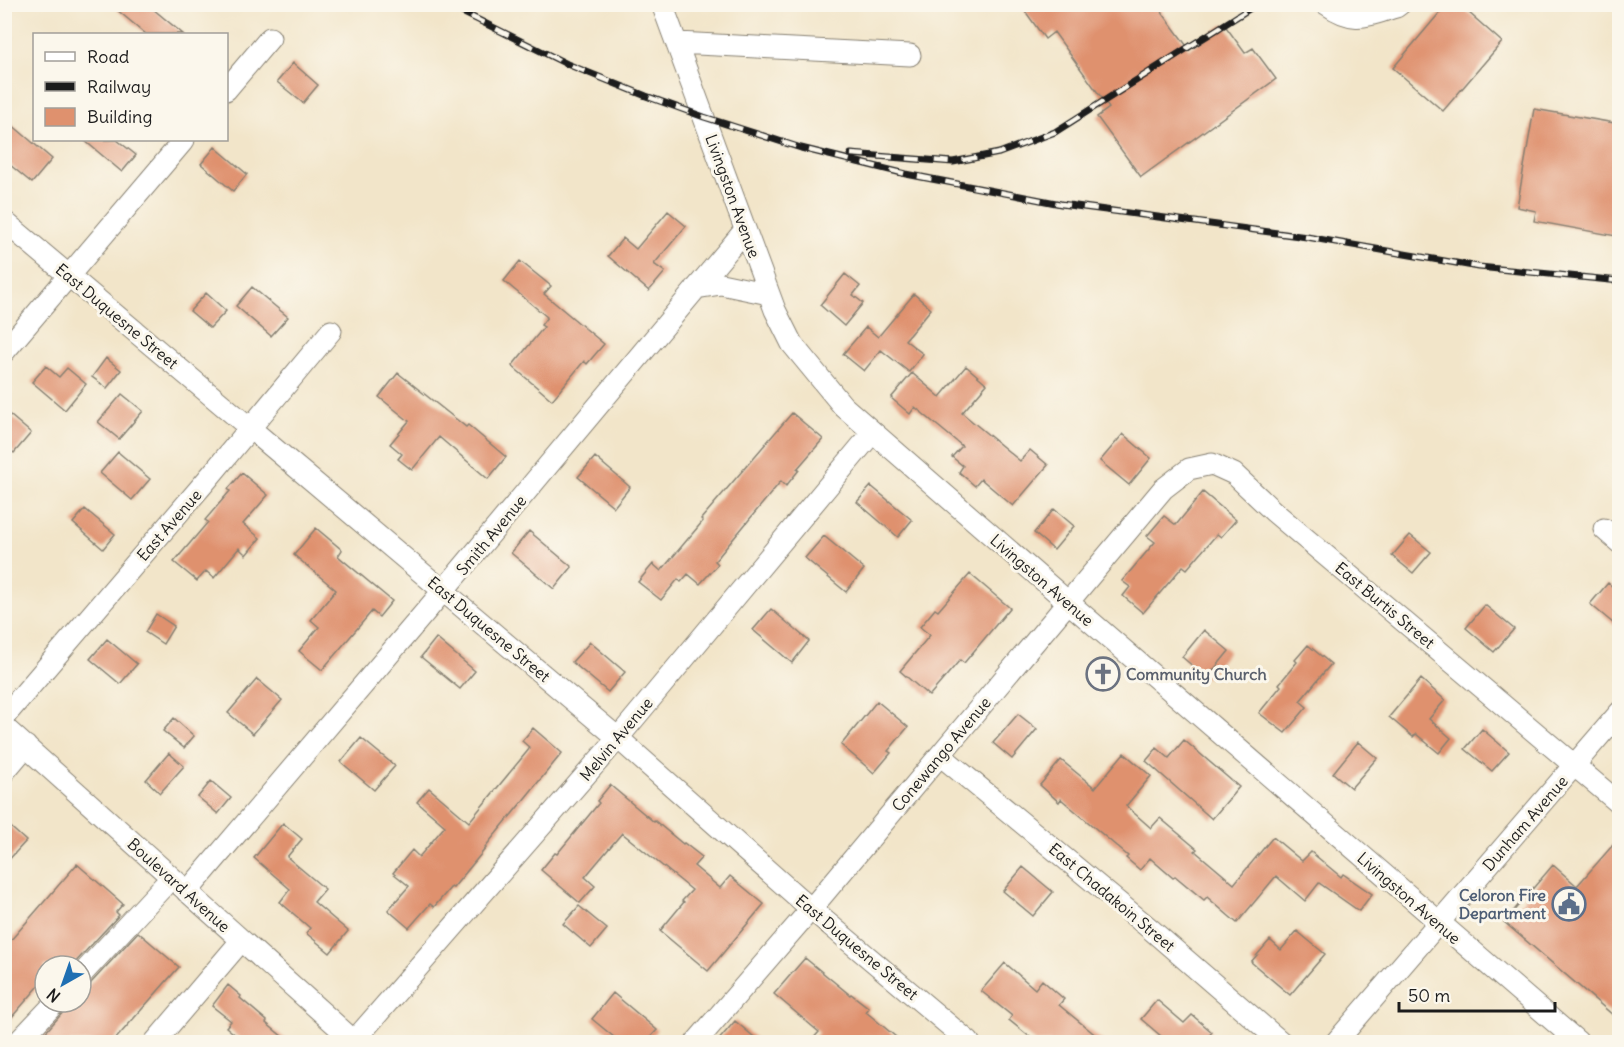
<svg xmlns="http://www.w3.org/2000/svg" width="1624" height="1047" viewBox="0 0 1624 1047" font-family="Delius,sans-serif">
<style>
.building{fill:#df916e}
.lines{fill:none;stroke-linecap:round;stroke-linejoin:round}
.minor-casing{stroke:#878072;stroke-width:23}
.minor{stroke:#fff;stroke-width:21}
.rail-casing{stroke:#1c1c1c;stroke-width:7}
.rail{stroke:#fbf7ec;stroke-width:4.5;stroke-dasharray:14;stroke-linecap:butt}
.labels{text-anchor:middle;stroke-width:6;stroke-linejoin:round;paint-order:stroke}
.street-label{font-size:16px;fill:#1c1c1c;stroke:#fbf7ec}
.worship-label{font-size:16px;font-weight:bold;fill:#5b616d;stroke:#fbf7ec;text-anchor:start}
.service-label{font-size:16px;font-weight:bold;fill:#4e5e75;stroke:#fbf7ec;text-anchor:end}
</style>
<rect width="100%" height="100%" fill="#fbf7ec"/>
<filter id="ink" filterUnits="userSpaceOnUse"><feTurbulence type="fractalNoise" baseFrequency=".0167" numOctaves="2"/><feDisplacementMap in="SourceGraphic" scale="12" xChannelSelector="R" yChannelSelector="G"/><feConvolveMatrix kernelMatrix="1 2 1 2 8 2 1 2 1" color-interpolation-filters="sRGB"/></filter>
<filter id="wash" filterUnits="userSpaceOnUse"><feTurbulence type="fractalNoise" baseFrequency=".008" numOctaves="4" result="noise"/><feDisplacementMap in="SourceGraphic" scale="24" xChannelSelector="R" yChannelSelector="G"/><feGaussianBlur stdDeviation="1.35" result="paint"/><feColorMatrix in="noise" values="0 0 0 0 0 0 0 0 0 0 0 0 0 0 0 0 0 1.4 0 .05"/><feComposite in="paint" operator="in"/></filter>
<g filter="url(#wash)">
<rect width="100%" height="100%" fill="#f2e5c9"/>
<g id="blocks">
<path class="building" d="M110,4H147L183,34H146Z
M1020,4H1156L1189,49L1224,24L1245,53L1253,48L1276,79L1141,177L1097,117L1109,108L1054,32L1045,39Z
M1447,4H1459L1502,42L1443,111L1393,68Z
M293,63L318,85L303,103L277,82Z
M1534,109L1620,124V215L1616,236L1534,221L1536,211L1517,207Z
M4,118L52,159L32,183L4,160Z
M84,140H117L136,155L122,172Z
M215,147L247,174L233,191L201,164Z
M668,211L686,226L654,264L665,272L649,291L608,256L623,238L636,249Z
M520,261L551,286L544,294L604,344L587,364L584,361L552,400L512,366L544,327L541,325L547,317L504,281Z
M845,274L860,286L853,295L863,303L844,326L820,305Z
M252,287L288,317L271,336L236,306Z
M206,293L226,311L210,328L190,311Z
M914,294L931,309L905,340L923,354L909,372L881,350L864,371L843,354L866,327L878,337Z
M106,358L121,370L107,388L92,377Z
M46,366L59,377L67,368L86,384L65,410L32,382Z
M966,366L987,384L962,413L1020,461L1030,450L1048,465L1013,506L981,479L975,486L959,472L963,466L952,457L962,446L915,407L910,414L891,398L912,373L940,397Z
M398,373L466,427L468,425L506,457L488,479L439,437L412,470L398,459L402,454L390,444L409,421L379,397Z
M122,394L143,411L119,439L98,422Z
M4,410L31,433L14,453L4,445Z
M792,413L823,439L797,469L799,470L786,486L781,481L715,561L718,564L700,584L688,574L681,582L678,579L661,600L638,582L653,564L661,571L703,521L701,519Z
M1123,434L1151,458L1129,485L1100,461Z
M118,452L150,479L132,500L100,473Z
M595,457L630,487L614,507L578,477Z
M242,473L268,495L243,524L260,538L246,555L239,548L214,578L206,571L197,581L174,562L208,522L205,520L230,491L228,489Z
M871,486L912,520L898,537L857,502Z
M1203,492L1236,520L1221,537L1217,534L1187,569L1183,566L1143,613L1123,596L1130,587L1122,581L1155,542L1147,536L1164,516L1176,525Z
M85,509L115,534L103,549L73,523Z
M1054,509L1074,526L1054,550L1034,533Z
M316,528L342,550L338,556L392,601L379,617L372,611L322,670L299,651L319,627L311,620L336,590L294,555Z
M529,531L572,567L554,589L511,553Z
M1410,535L1431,552L1413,573L1392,556Z
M824,536L864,569L846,592L805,558Z
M970,574L1010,608L964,663L960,660L929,696L900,671L930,635L920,627L935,609L938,611Z
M1608,583L1620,593V629L1590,604Z
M1485,605L1514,629L1494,652L1466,628Z
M771,609L809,641L792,663L753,630Z
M156,614L174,626L163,644L145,632Z
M1204,630L1229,651L1207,678L1182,657Z
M436,638L475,671L460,689L421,657Z
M107,639L137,664L120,684L90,659Z
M590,642L625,672L608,692L572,662Z
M1308,645L1331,664L1300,701L1307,707L1285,733L1259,713L1281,686L1279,684L1297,662L1295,660Z
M257,679L282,700L253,734L228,713Z
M1421,679L1445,700L1429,719L1451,738L1439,753L1416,734L1413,737L1389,717Z
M877,701L908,727L888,751L891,753L874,773L841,745Z
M1018,714L1037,729L1012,759L993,743Z
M174,718L194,736L184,748L163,731Z
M533,728L562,753L485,847L486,848L453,888L451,887L434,907L430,904L409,928L388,910L409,886L393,873L412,850L419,857L445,826L417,802L429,788L469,822L530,748L522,741Z
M1482,729L1509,752L1492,771L1465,749Z
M361,738L395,766L374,790L341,762Z
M1184,740L1239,787L1212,819L1146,761L1157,748L1169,758Z
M1358,742L1377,758L1351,788L1333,773Z
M169,753L184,766L160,793L146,780Z
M1124,753L1151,776L1126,806L1151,828L1160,818L1197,849L1195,851L1234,884L1273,837L1302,861L1311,852L1341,877L1343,874L1372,894L1359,911L1319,883L1305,901L1276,876L1237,923L1207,897L1204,900L1175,876L1173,878L1150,858L1140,870L1126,858L1128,856L1061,799L1059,802L1040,785L1061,760L1095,788Z
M211,781L231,798L218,814L198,797Z
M610,785L654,822L655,821L683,844L684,843L702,857L694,866L720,888L730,876L764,904L708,971L660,931L684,902L682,901L692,890L622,833L585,877L595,886L580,903L541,870L555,853L557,854L599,803L597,801Z
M4,821L26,841L4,865Z
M283,823L302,839L287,857L325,889L314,902L348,931L330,953L306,933L310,928L280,902L290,889L254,858Z
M1620,837V1021L1504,922L1553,865L1577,886Z
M77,864L123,904L116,912L119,915L72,966H45V979L4,1026V948Z
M1023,867L1053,892L1033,916L1003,891Z
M579,906L607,929L591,948L563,924Z
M1297,931L1325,954L1290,995L1251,962L1270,940L1281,950Z
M138,932L179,967L113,1042H37L72,1002H81V992L90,984Z
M805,958L850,995L851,994L869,1008L866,1012L902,1042H810L819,1032L774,994Z
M1005,963L1035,989L1042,980L1064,999L1059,1005L1104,1042H1036L1009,1020L1012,1016L981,991Z
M228,985L241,996L240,998L267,1021L266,1023L289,1042H244L226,1027L231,1021L212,1006Z
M613,993L657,1030L646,1042H620L592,1019Z
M1157,1000L1184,1023L1192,1015L1212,1032L1204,1042H1168L1141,1019Z
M735,1021L760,1042H717Z"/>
</g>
</g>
<g filter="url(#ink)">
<use href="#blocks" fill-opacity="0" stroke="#878072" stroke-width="1.5"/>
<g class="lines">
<g class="minor-casing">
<path id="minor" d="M662,4L775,310L792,344L843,406L1068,602L1578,1042
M1326,4C1354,24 1366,16 1396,7L1400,4
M677,43L910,55
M226,90L270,38
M4,221L618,738L811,909L969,1042
M696,288L721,284L769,294
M4,352L184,140
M1604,529L1620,543
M4,717L206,481L331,331
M4,727L355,1042
M940,755L1148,927L1281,1042
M4,772L26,746
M187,892L443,591L745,230
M81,975L171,878
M18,1042L56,1002
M155,1042L241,941
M353,1042L618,738L873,432
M696,1042L811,909L1163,489L1189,469L1212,464L1234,474L1273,511L1620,804
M1336,1042L1620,712"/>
</g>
<use href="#minor" class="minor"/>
<g class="rail-casing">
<path id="rail" d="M446,4L567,64L646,96L704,117L801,148L906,174L1061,204L1307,237L1479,267L1620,281
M851,154L953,162L999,153L1055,132L1252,7"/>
</g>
<use href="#rail" class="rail"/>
</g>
</g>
<defs>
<g id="church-ring" transform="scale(1.725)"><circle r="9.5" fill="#fbf7ec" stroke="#6b7280" stroke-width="1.5"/><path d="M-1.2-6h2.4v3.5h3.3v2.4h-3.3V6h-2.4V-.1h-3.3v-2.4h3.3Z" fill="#6b7280"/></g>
<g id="civic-ring" transform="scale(1.725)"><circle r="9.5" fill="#fbf7ec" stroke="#5c6f8a" stroke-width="1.5"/><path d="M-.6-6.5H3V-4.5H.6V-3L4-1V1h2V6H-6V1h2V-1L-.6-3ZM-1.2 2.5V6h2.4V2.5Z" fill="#5c6f8a"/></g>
</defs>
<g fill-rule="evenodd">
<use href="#church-ring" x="1103" y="674"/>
<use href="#civic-ring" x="1569" y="904"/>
</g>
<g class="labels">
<g class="street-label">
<text transform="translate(733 196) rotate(70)" y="6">Livingston Avenue</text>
<text transform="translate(117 316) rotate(40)" y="6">East Duquesne Street</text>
<text transform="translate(169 525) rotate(-49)" y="6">East Avenue</text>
<text transform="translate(491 535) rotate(-50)" y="6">Smith Avenue</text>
<text transform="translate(1042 580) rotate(41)" y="6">Livingston Avenue</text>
<text transform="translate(1385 605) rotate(40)" y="6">East Burtis Street</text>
<text transform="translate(489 629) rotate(40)" y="6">East Duquesne Street</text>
<text transform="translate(616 739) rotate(-50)" y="6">Melvin Avenue</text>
<text transform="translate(941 754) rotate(-50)" y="6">Conewango Avenue</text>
<text transform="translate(1525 823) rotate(-49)" y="6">Dunham Avenue</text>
<text transform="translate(179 885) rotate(42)" y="6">Boulevard Avenue</text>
<text transform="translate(1112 897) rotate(40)" y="6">East Chadakoin Street</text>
<text transform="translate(1409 898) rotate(41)" y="6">Livingston Avenue</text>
<text transform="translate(857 947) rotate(40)" y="6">East Duquesne Street</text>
</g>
<g class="worship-label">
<text x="1126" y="680">Community Church</text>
</g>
<g class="service-label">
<text x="1546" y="901">Celoron Fire<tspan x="1546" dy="18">Department</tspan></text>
</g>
</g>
<rect width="1624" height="1047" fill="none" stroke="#fbf7ec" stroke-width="24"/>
<rect x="33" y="33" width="195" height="108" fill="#fbf7ec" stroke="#a29f99" stroke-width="1.5"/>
<rect x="45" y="52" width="30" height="9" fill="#ffffff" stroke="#a29f99" stroke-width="1.5"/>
<text x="87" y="63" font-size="18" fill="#1c1c1c">Road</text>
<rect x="45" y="82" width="30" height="9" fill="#1c1c1c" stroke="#a29f99" stroke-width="1.5"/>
<text x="87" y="93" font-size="18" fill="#1c1c1c">Railway</text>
<rect x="45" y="108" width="30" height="18" fill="#df916e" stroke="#a29f99" stroke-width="1.5"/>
<text x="87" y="123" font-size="18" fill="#1c1c1c">Building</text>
<g transform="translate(63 984) rotate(220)"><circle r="28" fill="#fbf7ec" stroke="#a29f99" stroke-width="1.5"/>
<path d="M0-4.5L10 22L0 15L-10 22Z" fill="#1f6fb2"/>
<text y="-9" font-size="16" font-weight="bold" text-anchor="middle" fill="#1c1c1c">N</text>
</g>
<path d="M1399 1002v9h156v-9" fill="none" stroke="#1c1c1c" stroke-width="3"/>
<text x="1408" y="1002" font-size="18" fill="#1c1c1c" stroke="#fbf7ec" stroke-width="4.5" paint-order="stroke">50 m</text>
</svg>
